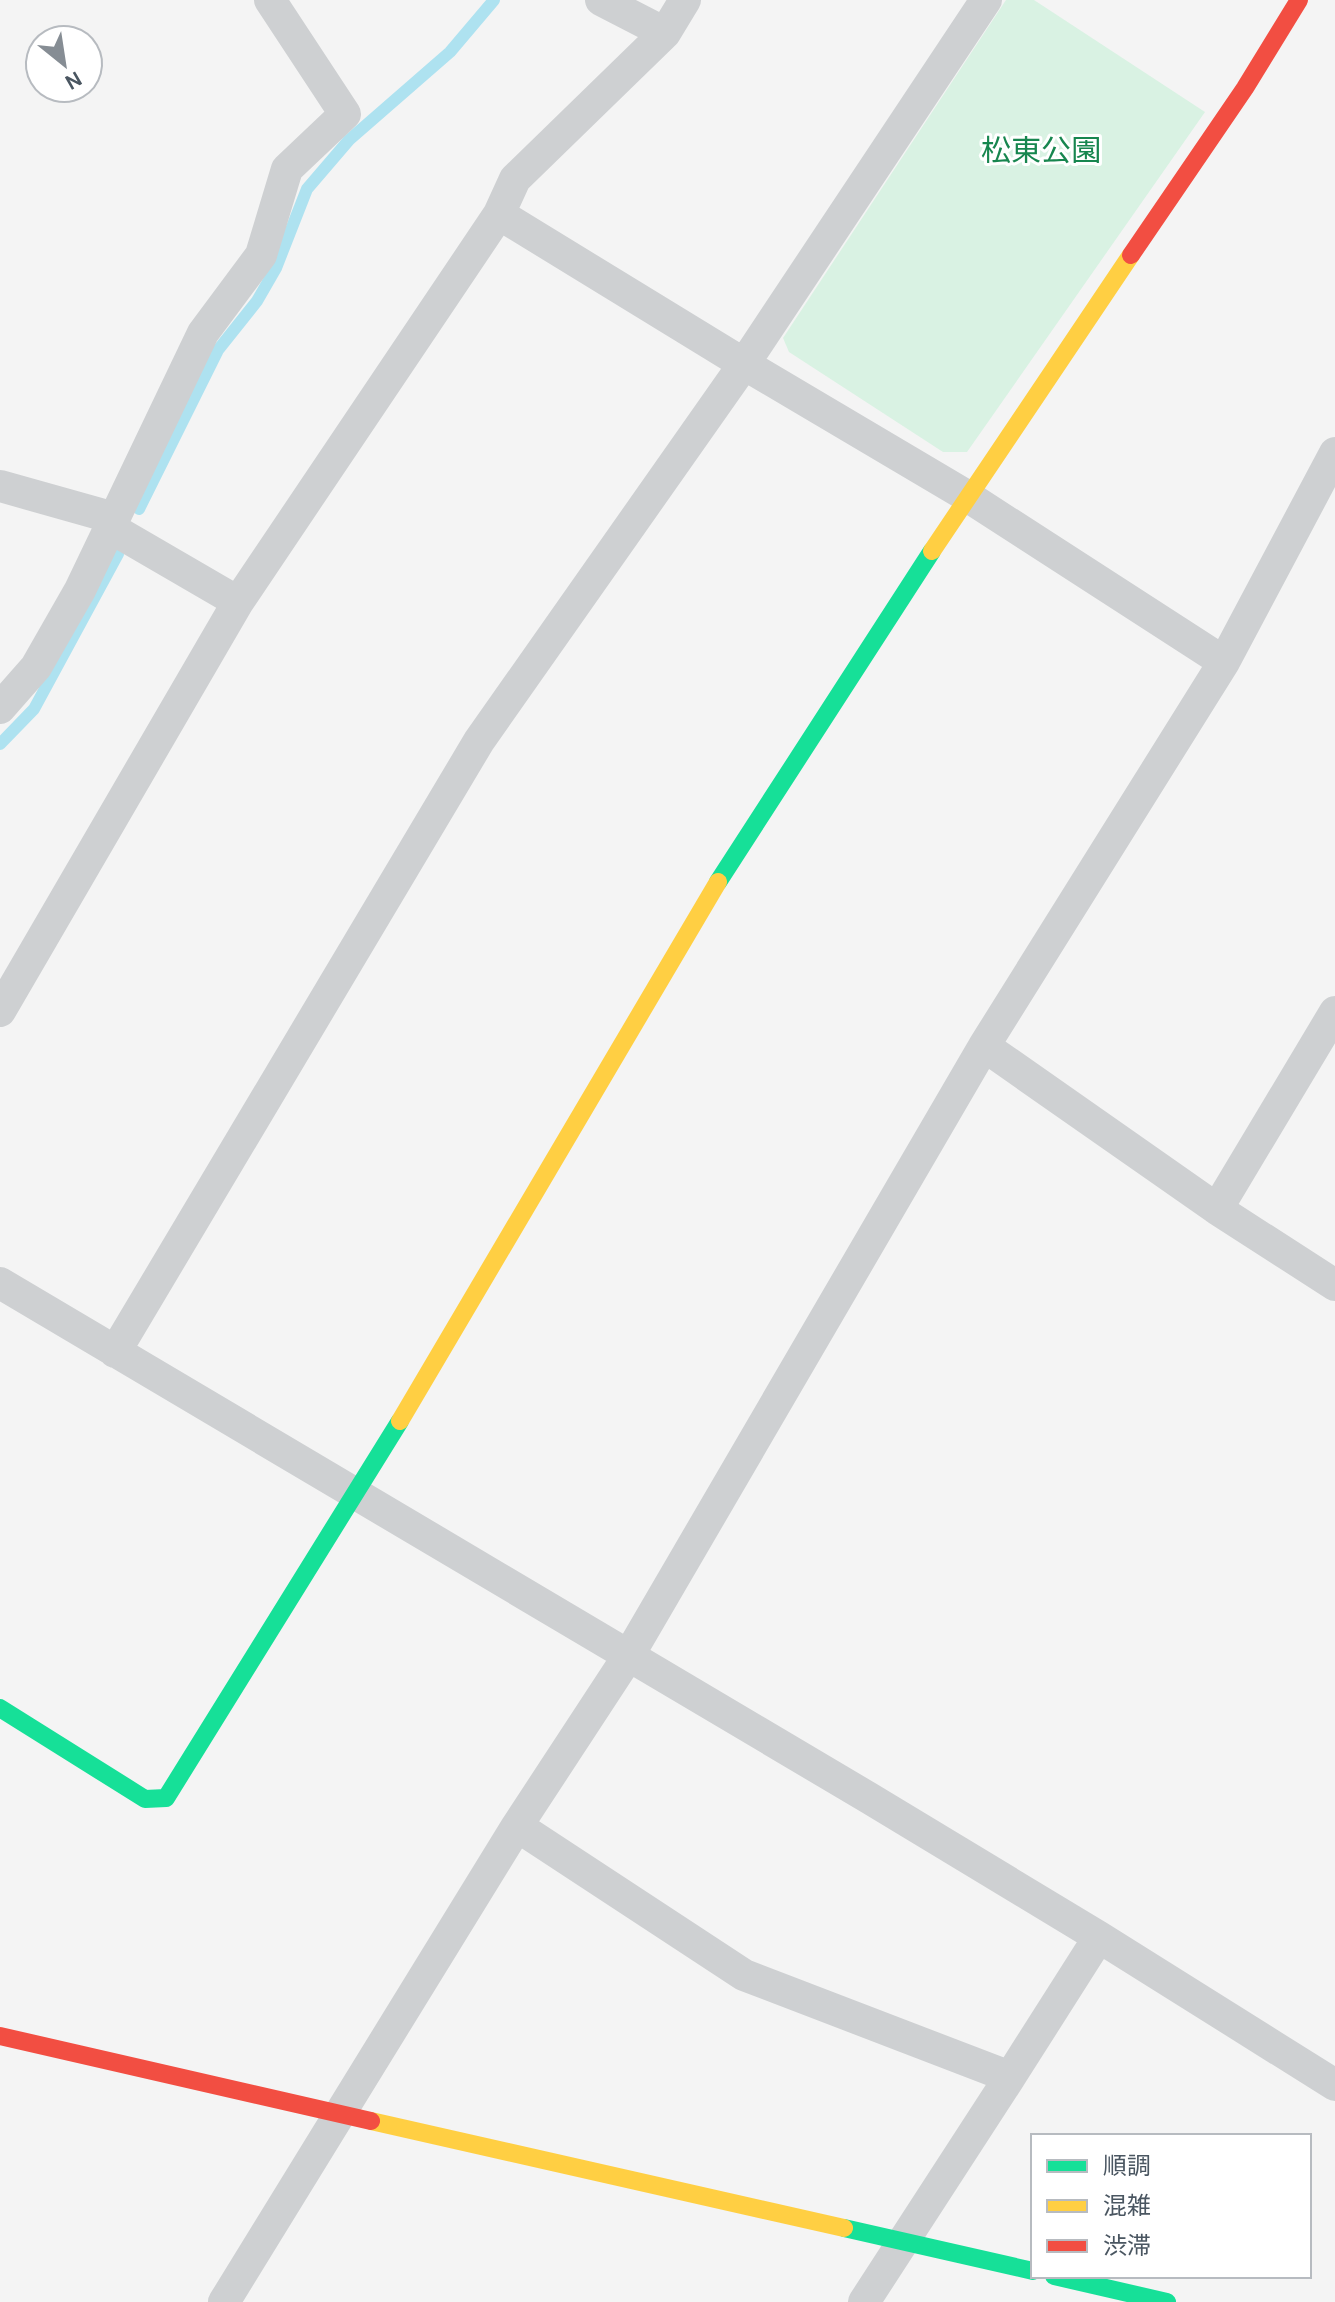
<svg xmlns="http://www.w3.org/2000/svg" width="1335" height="2302" viewBox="0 0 1335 2302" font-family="Karla,'Noto Sans JP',sans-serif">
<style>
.green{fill:#d9f2e3}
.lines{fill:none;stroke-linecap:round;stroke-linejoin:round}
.stream{stroke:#aee2f0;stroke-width:12}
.street{stroke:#ced0d2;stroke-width:32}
.fast{stroke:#16e098;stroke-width:18}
.slow{stroke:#ffcf43;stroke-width:18}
.jam{stroke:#f24e42;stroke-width:18}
.labels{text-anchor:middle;stroke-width:6;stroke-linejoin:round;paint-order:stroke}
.park-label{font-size:30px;fill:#17864f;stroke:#fff}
</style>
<rect width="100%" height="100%" fill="#f4f4f4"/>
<path class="green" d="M1006,0H1034L1205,112L967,452H943L789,352L783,338Z"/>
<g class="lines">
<path class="stream" d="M139,509L218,350L257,301L276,268L307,189L349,140L450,52L494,0
M0,744L34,709L118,554"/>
<path class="street" d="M601,0L665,33
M499,214L744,364L967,496L1224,662
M0,486L114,518
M109,527L238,602
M0,708L36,667L80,590L203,333L261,255L287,169L345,114L270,0
M0,1011L238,602L499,214L515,179L665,33L685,0
M984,1046L1217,1209L1335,1285
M1217,1209L1335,1012
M0,1283L869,1798L1099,1937L1335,2085
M115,1352L479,741L744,364L986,0
M517,1826L744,1975L1010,2077L1099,1937
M224,2302L517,1826L629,1655L984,1046L1224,662L1335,453
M864,2302L1010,2077"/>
<path class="fast" d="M718,882L932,551
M0,1708L145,1799L166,1798L400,1421
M844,2228L1033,2271
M1054,2276L1167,2302"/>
<path class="slow" d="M932,551L1131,255
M400,1421L718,882
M371,2121L844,2228"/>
<path class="jam" d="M1131,255L1245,88L1299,0
M0,2036L371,2121"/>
</g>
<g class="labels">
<g class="park-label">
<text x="1041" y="161">松東公園</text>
</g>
</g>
<rect x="1031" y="2134" width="280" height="144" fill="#ffffff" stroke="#b7bbc0" stroke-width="2"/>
<rect x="1047" y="2160" width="40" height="12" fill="#16e098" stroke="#b7bbc0" stroke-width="2"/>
<text x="1103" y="2174" font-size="24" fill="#4a5661">順調</text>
<rect x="1047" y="2200" width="40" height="12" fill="#ffcf43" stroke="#b7bbc0" stroke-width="2"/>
<text x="1103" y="2214" font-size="24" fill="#4a5661">混雑</text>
<rect x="1047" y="2240" width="40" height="12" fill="#f24e42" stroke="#b7bbc0" stroke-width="2"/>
<text x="1103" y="2254" font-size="24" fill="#4a5661">渋滞</text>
<g transform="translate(64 64) rotate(150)"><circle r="38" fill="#ffffff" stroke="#b7bbc0" stroke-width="2"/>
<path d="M0-6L14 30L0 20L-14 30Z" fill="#868d94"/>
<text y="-12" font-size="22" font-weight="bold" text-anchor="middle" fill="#4a5661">N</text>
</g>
</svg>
